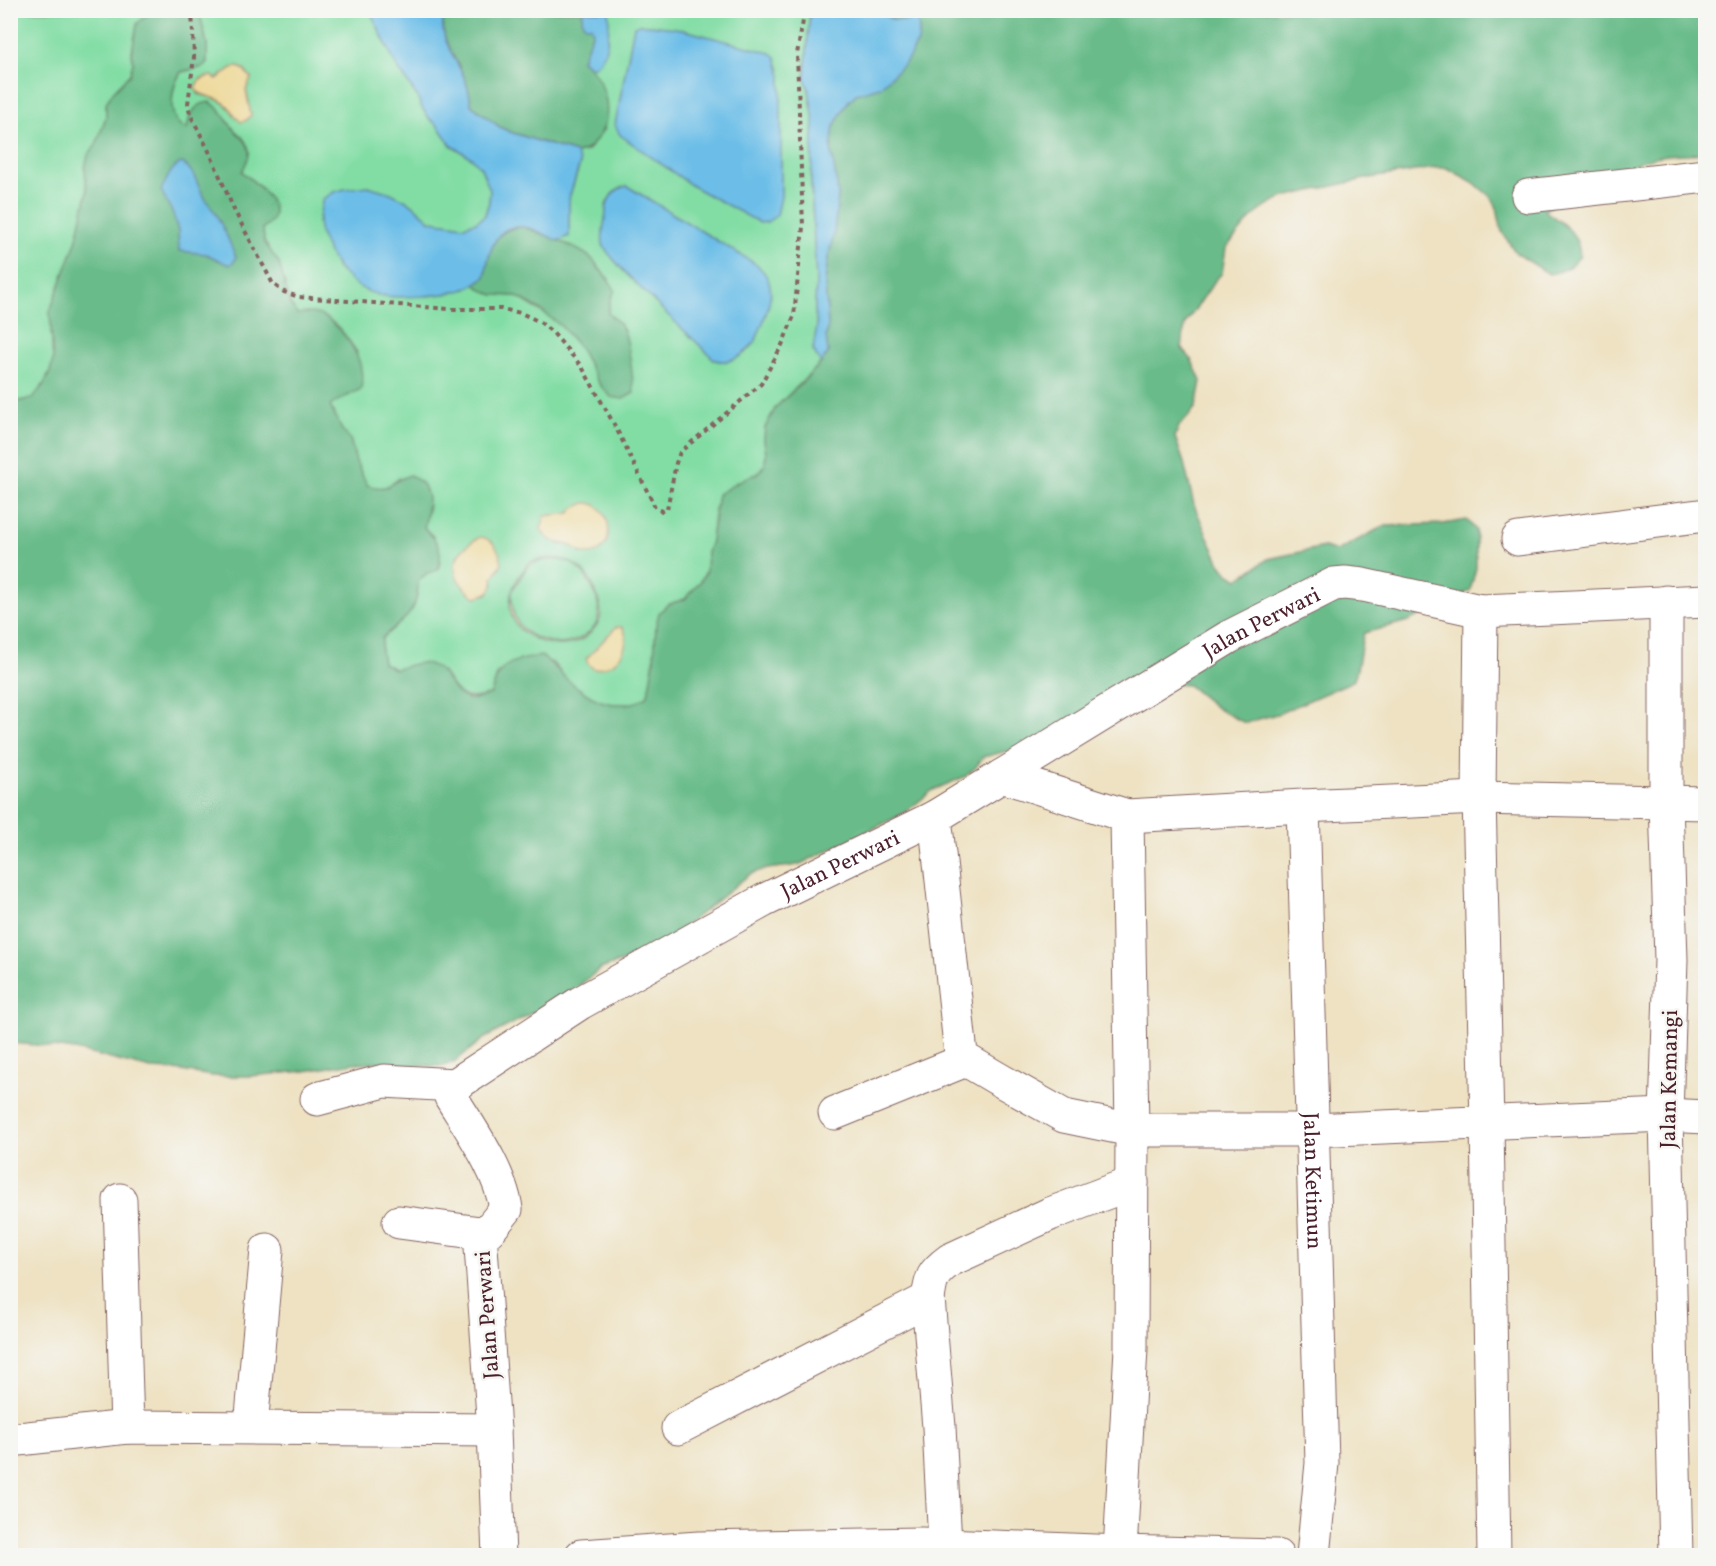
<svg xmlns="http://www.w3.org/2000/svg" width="1716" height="1566" viewBox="0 0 1716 1566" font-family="Vollkorn,serif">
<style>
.green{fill:#82dda4;stroke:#667e68;stroke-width:1.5;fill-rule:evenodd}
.forest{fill:#69bc8a;stroke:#5a6e5a;stroke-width:1.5}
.sand{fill:#eeda9e;stroke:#9c7c64;stroke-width:1.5}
.water{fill:#6cbee8;stroke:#5b6e8a;stroke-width:1.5}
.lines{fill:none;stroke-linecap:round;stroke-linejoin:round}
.minor-casing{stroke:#836360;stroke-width:35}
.path{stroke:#836360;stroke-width:4;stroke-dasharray:4.5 4.5;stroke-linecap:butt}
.minor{stroke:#fff;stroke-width:33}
.labels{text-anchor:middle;stroke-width:5;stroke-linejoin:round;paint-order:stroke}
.street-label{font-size:22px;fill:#4a1f2b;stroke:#f6f6f2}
</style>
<rect width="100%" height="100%" fill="#f6f6f2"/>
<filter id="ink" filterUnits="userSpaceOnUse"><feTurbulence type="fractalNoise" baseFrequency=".0167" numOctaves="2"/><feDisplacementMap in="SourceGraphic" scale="12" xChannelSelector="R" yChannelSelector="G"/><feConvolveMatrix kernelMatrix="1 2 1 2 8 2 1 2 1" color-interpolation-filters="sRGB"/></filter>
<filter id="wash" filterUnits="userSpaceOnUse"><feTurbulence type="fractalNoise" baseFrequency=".008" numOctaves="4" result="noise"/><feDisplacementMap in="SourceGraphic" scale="24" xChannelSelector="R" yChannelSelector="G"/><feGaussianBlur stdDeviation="1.35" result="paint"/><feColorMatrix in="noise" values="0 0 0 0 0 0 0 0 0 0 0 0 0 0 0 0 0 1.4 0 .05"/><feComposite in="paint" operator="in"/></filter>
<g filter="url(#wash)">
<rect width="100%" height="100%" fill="#eee2c3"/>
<path class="green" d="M11,11H151L147,14L132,51L133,63L130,74L113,92L106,103V117L96,145L88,155L85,168L87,193L79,230L76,242L50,311L53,360L50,372L44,384L33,398L11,403Z
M192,11H370L396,65L417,96L422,108L429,118L438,126L451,145L472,158L481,168L490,190L489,202L485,215L476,222L464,226L431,221L412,204L401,198L323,199L318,223L338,269L357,285L379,295H431L467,289L474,284L486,292L494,295L516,296L521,299L553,319L562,327L579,347L600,385L617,321L608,313L610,301L609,279C602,273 599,267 593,260C584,251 569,247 558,241L569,236V198L580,164L576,153L587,151L604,129L582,60L583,11H810L805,78L809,90L814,121L811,182L816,280L815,312L817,325L813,350L821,363L776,407L770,418L765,428L764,440L766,453L765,465L757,474L735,483L715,506L711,541L707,553L706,571L700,582L685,599L667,605L656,625L654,660L648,695L640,702L628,704H606L595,699L568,681L552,662L498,672L491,694C463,704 458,695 443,672L405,668L394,669L383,663L381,651L382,638C404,618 418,616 418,581L427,573L433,536L424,528L429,505L399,478C388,488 381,490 367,485L356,462L350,439L342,430L330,406L339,399L350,395L357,352C339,326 330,312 297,314L290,304L279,263L264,242L263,228L272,220C274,196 260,186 242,172L247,161L243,138L233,129L220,109L190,114L187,130C165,121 171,88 181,72L203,67L207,62V44L201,19ZM237,67L243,69L251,78L246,90L249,102L236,118C226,100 217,99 198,94L200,79L211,76L217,79L232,68ZM780,69L781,197L694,187L620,134ZM622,187L771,295L756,340C749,353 730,365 715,360L622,269L606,205L612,194ZM574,508L581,553L571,545L559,544L570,513ZM475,540L500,568C494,573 492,577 494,584L487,594L476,597L457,556ZM547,558C572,557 587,569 596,592C599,599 602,611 600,619C599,623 595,627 592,631C579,646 560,648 542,642C528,636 517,631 512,616C505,595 517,577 530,562ZM608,635L623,650L617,660L612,664L592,654Z
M547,560C553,560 560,560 566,561C585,567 602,599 598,618C596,631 578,641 567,643C557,645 549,642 540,639C521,632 513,621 512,601C512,597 511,592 514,588C515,585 518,583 519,580C523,575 524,569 530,565C534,562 542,561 547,560Z"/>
<path class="forest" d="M151,11H192L201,19L207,44V62L203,67L181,72C171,88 165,121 187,129C190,115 193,104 210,102C221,108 224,118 232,127C238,135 247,139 249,150C251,158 244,165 242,172C253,181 280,201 273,218C272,222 267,225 263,228L264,242L279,263L290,304L297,314C305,313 312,312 320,315C327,317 334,324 339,329C355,347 365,365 361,389C350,395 340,398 330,406L342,430L350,439L356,462L367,485C390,493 390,481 410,475C435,488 428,505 424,528C438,540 444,552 438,570L427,573L418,581C418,616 404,618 382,638L381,651L383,663L394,669C403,668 413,663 421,663C447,663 448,694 468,699C475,701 484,696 491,694C500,661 509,662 541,656C553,663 559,673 569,681C584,693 599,704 618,704C631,704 639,703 648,695L654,660L656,625L659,613L667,605L685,599L700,582L706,572L707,553L711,541L718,494L745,478L757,474L765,465L766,453L764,440L765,428L776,407L805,380L821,363L828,353L826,336L828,325L825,283L828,258L834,234L838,196L837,185L831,149L834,126L847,103L856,94L867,90L912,52L918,42L919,31L918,20C904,20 891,24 881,11H1705V153C1680,155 1649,152 1628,169L1544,210C1563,224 1578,231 1580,256C1571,267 1563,272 1549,274L1516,253L1502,232L1497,208L1492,198L1473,182L1447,168H1435L1369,178L1284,197L1273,202L1252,217L1226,248L1222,273L1214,282L1185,324L1182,348L1191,359L1201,381L1196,407L1188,417L1179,426L1175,437L1184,463L1194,505L1209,540L1220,563L1227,572L1238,579L1268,559L1324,547L1337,551L1384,526L1443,524L1467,520L1476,530V568L1470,591L1408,621L1364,633C1359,650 1360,666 1353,681L1280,713L1245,723L1218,709L1188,685L1176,684L1036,744L983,757L976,767L966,776L933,790L903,814L800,864C781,869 769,866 750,874L669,939L636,957L600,969L571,992L485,1038L455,1061L444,1066L393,1065L379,1062L354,1063L305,1071L250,1076H213L175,1070L151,1069L75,1050L37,1045L11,1043V403L33,398L44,384L50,372L53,360L50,311L76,242L79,230L87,193L85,168L88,155L96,145L106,117V103L113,92L130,74L133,63L132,51L137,24Z
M444,11H583L582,15L591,26L593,32L582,60C605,79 617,116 595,141C589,149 586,151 576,153L510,132L500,127L471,105C470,93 466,80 460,68C449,48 439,35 444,11Z
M522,227C537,231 582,249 592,259C596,263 597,268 601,271C607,278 611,282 615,290L610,301L608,313C614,318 620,323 624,331C629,343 633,379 634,393L623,399L611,397L600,385L579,347L562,327L538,308L516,296L494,295L486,292L474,284L485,277C489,251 492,229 522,227Z"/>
<path class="sand" d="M238,67L243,69L251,78L246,90L251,115L247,120L241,122C233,116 231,105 221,101C212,96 201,97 195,89C197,80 202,78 211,76L217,79L232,68Z
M585,503C613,501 618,553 589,554C580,555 576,547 568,545C556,542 547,542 541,529L545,516L570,513L574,508Z
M480,537C493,538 500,551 502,563L493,578C495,591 487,595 475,597C446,576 449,554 480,537Z
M616,627H622C630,638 625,655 613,663C608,667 600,668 594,669L589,665L586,659Z"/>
<path class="water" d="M370,11H444C439,36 449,47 460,69C466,80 470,93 471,105L500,127L510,132L576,153L580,163L569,198V236L558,241C547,236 535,228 523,227C494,223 488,256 485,277C479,281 472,287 465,289C446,296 398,299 379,295C357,290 340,274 330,255C317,231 316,226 323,199L334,192L345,189L368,186L391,193L412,204L431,221L464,226L476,222L485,215L489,202L490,190L481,168L472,158L451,145L438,126L429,118L422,108L417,96L396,65Z
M583,11H609C609,27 610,62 591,67L582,60L593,32L591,26H585L582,21Z
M810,11H881C891,24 904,20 918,20L919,31L918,42L906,62L880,87L856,94L847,103L834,126L831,149L837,185L838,196L834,234L828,258L825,283L828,325L826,336L828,353L821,363L813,350L817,325L815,312L816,280L811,182L814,121L809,90L805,78Z
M640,24L676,28L771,53L776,57L781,75V197L777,215L767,222L760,223L694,187L620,135L615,125L634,26Z
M182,163C195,170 197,186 205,198C208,204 212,208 216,214C223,227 230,242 236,257L234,262L229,265L206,254L179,251L178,231L173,214L161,190C167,180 171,166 182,163Z
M627,186L754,263C784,284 766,313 756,340C748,353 731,365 715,360C698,343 607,260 603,244C601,235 605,222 606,212C607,198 614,189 627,186Z"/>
</g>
<g filter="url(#ink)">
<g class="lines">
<g class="minor-casing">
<g id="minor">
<path d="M1528,196L1706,176"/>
<path d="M1518,539L1706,515"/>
<path d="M1666,602V802L1671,960L1666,1115L1676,1556"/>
<path d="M1481,611L1479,798L1487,1123L1494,1556"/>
<path d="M1002,776L1127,816L1303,806L1479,798L1706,803"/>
<path id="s1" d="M1303,806L1322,1463L1313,1556"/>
<path d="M935,817L961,1054L966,1060L1000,1080L1064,1116L1132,1130H1312L1666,1115L1706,1117"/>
<path d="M317,1099L384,1081L455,1085"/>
<path d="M835,1113L966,1060"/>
<path d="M120,1200L127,1427"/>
<path d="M399,1222L480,1233"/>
<path d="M251,1427L267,1250"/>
<path d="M678,1428L928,1299"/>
<path d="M10,1440L127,1427L494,1430"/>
<path d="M945,1545L939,1427L928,1299C931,1278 932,1273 950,1260L1050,1214L1132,1183"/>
<path d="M1120,1552L1131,1348L1132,1130L1127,816"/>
<path id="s2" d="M499,1556L494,1430L480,1233L489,1230L506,1209C501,1172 470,1128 451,1097L450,1091L455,1085L580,1003L763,901L935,817L1229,637L1334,584L1345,583L1363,585L1481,611L1706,601"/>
<path d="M581,1556L699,1548L921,1544L1120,1552L1277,1556"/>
</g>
</g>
<path class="path" d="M192,10L194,57L188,104L190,114L210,153L234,210L273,284L284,292L299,297L449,309H501L521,313L540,322L553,333L582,367L615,426L656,509L662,511L667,509L676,463L680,452L761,384L782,345L794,316L803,227L797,54L805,10"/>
<use href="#minor" class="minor"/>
</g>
</g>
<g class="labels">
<g class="street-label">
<text dy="8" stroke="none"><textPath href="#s2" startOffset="1430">Jalan Perwari</textPath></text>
<text dy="8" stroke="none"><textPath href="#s2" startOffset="944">Jalan Perwari</textPath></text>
<text transform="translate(1668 1079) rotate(-89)" y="8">Jalan Kemangi</text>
<text dy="8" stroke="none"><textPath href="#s1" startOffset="375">Jalan Ketimun</textPath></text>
<text transform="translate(486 1315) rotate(-94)" y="8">Jalan Perwari</text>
</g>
</g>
<rect width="1716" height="1566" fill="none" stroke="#f6f6f2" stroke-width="36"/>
</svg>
